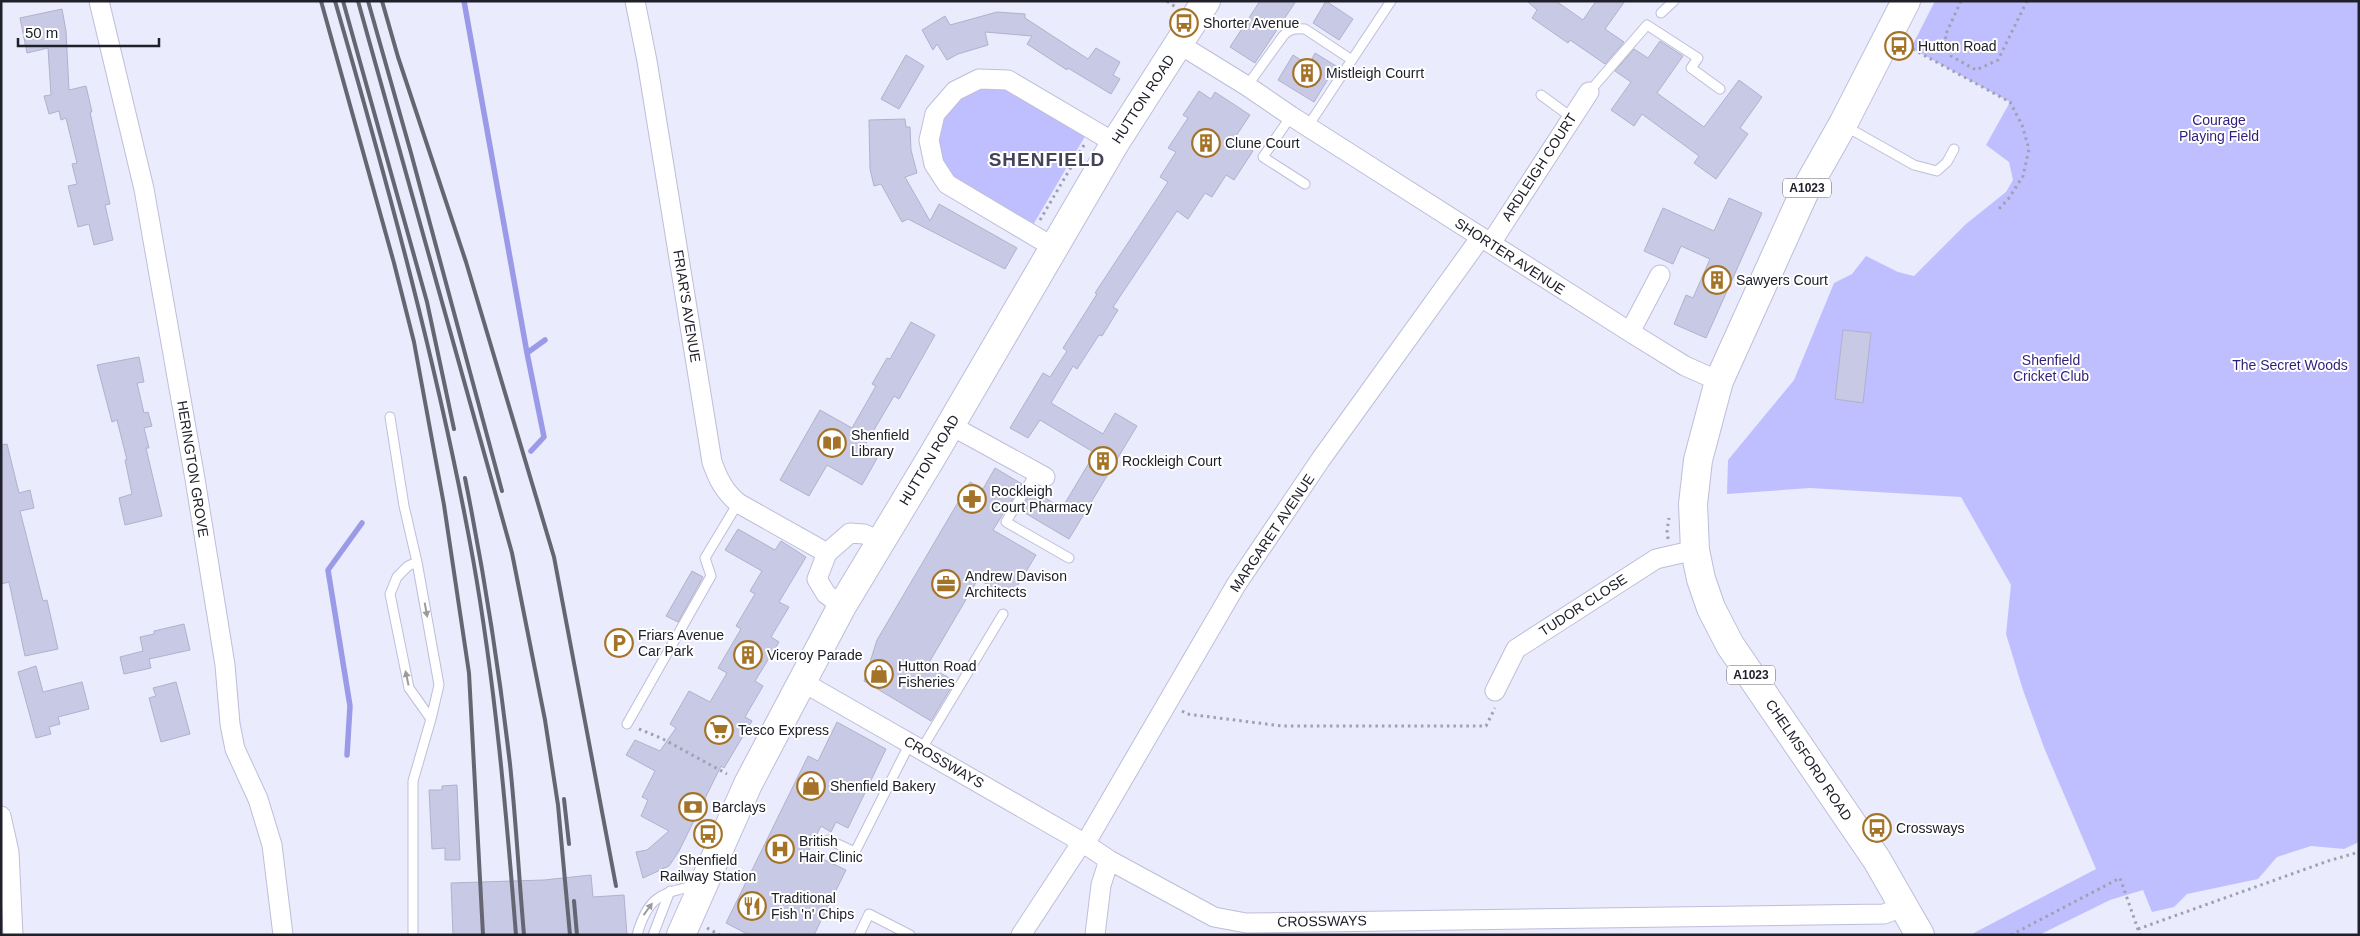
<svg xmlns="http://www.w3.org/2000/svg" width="2360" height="936" font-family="Arial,sans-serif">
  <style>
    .green { fill: #bfbfff }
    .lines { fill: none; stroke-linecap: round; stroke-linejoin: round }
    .stream { stroke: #9b9ae8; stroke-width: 5.5 }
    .building { fill: #c8c9e5; stroke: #b0b1cc }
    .service-casing { stroke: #bdbed9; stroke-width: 11 }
    .minor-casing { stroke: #bdbed9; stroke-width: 21 }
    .primary-casing { stroke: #bdbed9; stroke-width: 30 }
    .path { stroke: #a0a0af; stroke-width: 3; stroke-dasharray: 2.5 4; stroke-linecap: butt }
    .service { stroke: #fff; stroke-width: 9 }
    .minor { stroke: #fff; stroke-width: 19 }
    .primary { stroke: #fff; stroke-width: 28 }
    .rail { stroke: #666673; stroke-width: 4 }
    .oneway { fill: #9b9b9f }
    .labels { text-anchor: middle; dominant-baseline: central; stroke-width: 4; stroke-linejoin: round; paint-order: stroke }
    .shield { fill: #fff; stroke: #63636a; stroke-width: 1 }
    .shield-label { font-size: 12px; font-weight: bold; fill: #20202a }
    .poi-label { font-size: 14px; fill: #20202a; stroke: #fff; text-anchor: start }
    .street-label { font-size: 14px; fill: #20202a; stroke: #fff }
    .park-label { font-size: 14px; fill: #301f79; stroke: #fff }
    .district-label { font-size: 19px; font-weight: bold; letter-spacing: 1px; fill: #43435a; stroke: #fff }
  </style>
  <rect width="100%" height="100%" fill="#eaebfc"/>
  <path class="green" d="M1935 1H2359V842L2344 849 2311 846 2277 857 2258 879 2187 894 2174 907 2152 912 2143 890 2110 900 2039 935H1970L2096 869 2045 750 2023 690 2006 634 2011 585 1961 497 1810 488 1727 494 1728 460 1794 380 1834 283 1852 274 1866 256 1898 272 1914 276 1966 224 2006 192 2013 180 2009 162 1986 145 2010 102 1911 48Z
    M1005 84 1087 133 1033 225 952 177 941 163 936 145 940 117 971 87Z"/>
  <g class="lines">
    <path class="stream" d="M464 1 527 353
      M531 451 544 437 527 353 545 340
      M347 755 350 706 328 570 362 523"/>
  </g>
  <path class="building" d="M1260 1H1296L1255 63 1230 47Z
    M1326 1 1353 19 1339 40 1313 23Z
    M1527 1H1556L1583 20 1596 1H1625L1605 29 1624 42 1605 64 1570 40 1568 43 1532 18 1537 10Z
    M62 9 66 31 69 90 86 86 92 112H90L110 204 105 205 113 240 94 245 89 224 78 227 68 186 77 184 72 164 77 163 66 118 61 120 59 111 49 114 44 96 51 95 48 48 27 53 20 18Z
    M997 12 1025 14V18L1088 59 1096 48 1120 62 1113 75 1120 79 1111 94 1068 68 1067 70 1027 44 1032 36 985 32 988 45 958 54 947 60 937 44 933 50 922 30 945 16 950 25Z
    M1660 41 1683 56 1657 93 1704 127 1739 80 1762 97 1740 128 1748 134 1716 179 1694 163 1699 156 1642 114 1634 126 1611 110 1631 82 1615 71 1634 49 1648 58Z
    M1315 53 1336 66 1314 102 1278 80 1293 55 1309 65Z
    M906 55 924 66 899 109 881 99Z
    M1199 91 1211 99 1215 92 1250 115 1234 139 1253 151 1234 180 1226 175 1212 197 1205 193 1188 219 1177 211 1113 307 1118 310 1102 336 1099 335 1077 369 1073 366 1051 403 1103 434 1115 413 1137 426 1069 539 1020 510 1032 490 1062 508 1095 453 1040 420 1028 438 1010 428 1043 373 1050 377 1067 351 1063 348 1097 294 1095 293 1168 182 1160 177 1176 152 1168 148 1188 118 1183 115Z
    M905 119 906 127H910L911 150 917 173 905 177 930 221 939 204 1017 248 1005 269 908 219 902 222 881 184 874 186 870 169 869 120Z
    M1729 198 1762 213 1706 338 1674 324 1686 295 1693 298 1710 259 1681 246 1673 264 1644 251 1663 208 1714 231Z
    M911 322 935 335 899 399 894 396 865 445 880 453 862 485 827 465 809 496 780 480 820 410 852 428 876 386 872 384 887 358 890 359Z
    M1843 330 1871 333 1863 403 1835 399Z
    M139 357 144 382 137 383 144 413 148 412 152 426 144 428 149 448H146L162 516 125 525 119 498 132 494 125 460H127L117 420 112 422 97 365Z
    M7 444 19 493 30 490 34 508 20 511 43 601 47 600 58 649 25 656 9 582 1 584V445Z
    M995 468 1022 484 993 530 1036 555 1010 598 978 579 927 666 955 681 931 721 864 681 877 640 970 482 983 489Z
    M738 529 775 550 781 541 806 557 779 602 789 607 771 637 779 642 755 681 763 686 745 717 752 721 724 768 721 766 679 851 669 866 643 878 636 852 647 850 669 831 641 816 648 800 642 797 655 771 626 755 635 740 660 751 676 728 670 724 689 691 710 702 727 673 718 668 741 629 736 626 755 594 750 591 762 571 725 550Z
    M692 571 703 577 678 622 666 616Z
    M184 624 190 650 149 659 151 668 124 674 120 657 143 651 140 637 154 634V631Z
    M36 666 43 692 82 682 89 709 58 717 60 724 49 727 51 734 36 738 18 672Z
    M176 682 190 734 161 742 149 698 156 696 153 688Z
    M837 722 886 749 848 828 836 822 831 832 821 826 808 852 846 870 814 935H749L726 923 808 756 818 761Z
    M457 785 460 860H445V848L432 849 429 790H442V786Z
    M591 875 593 897 624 895 627 935H453L451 883 544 880Z"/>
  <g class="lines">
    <defs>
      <path id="service" d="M1661 13 1674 1
        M1247 86 1283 36C1289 29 1295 28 1305 29L1352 60
        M1589 92 1647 25 1698 58 1691 68 1720 89
        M1541 95 1571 117
        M1291 116 1263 157 1305 184
        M1308 126 1391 1
        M1845 126 1914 165 1937 171 1947 162 1954 149
        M390 417 404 506 417 562 439 685 431 719 413 781V935
        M1036 472 1006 522 1069 558
        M417 562 408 566 397 577 390 594 409 688 431 719
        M627 724 711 576 705 558 738 503
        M921 750 1003 614
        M829 840 855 852 910 743
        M637 935C648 896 660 894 697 885
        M653 935 670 891
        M859 935 869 914 910 935"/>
      <path id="minor" d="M99 1 144 189 195 479 225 665 230 724 235 749 258 799 272 845 283 935
        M635 1 647 61 712 462C718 479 724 491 738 503L827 553
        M1179 44 1247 86 1291 116 1630 332 1685 366 1719 381
        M1491 243 1589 92
        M1053 247 947 184 934 164 929 140 935 114 955 91 979 79 1008 80 1115 143
        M1630 332 1660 275
        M950 425 1045 477
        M842 606 826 594 817 579 827 553 850 533 864 534 880 541
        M801 681 1082 842 1109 860 1214 917 1246 923 1884 914 1905 906
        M1495 691 1516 649 1656 559 1695 550
        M1 816 9 852 13 935
        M1085 844 1236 585 1321 459 1481 237
        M1021 935 1082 842
        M1095 935 1101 885 1109 860"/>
      <path id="primary" d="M1906 1 1843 124 1804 193 1719 381 1698 460 1693 504 1695 550 1701 579 1711 608 1730 645 1877 860 1920 935
        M681 935 748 784 842 606 933 455 1115 143 1206 1"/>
    </defs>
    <use href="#service" class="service-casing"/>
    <use href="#minor" class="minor-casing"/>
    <use href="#primary" class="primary-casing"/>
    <path class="path" d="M1167 1 1177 8
      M1961 1 1945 36 1951 56 1976 70 1998 60 2027 1
      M1907 46 2010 102 2022 125 2029 149 2023 176 2009 198 1999 209
      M1040 220 1084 145
      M1668 539 1667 530 1669 518
      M1182 711 1187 714 1282 726H1486L1495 708
      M639 729 663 739 727 774
      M707 928 720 935
      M2138 929 2328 861 2359 852
      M2011 935 2120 878 2140 935"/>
    <use href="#service" class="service"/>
    <use href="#minor" class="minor"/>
    <use href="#primary" class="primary"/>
    <path class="rail" d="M321 1 394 263 414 342 444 505 469 673 483 935
      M335 1C388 185 439 371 473 559 495 683 506 809 516 935
      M343 1 427 302 454 429
      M358 1 512 553 545 720 558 805 570 935
      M368 1 411 153 502 491
      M382 1 398 57 466 262 554 557 616 886
      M465 478C484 573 499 668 510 764 516 821 519 878 524 935
      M564 799 569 844
      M574 901 577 935"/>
  </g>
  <defs><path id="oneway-solid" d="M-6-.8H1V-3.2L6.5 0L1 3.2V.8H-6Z" transform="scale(1.25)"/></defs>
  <g class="oneway">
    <use href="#oneway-solid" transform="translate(426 610) rotate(80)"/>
    <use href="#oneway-solid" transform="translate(407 678) rotate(-102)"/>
    <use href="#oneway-solid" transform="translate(648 909) rotate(-54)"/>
  </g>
  <defs>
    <symbol id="bus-ring" viewBox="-11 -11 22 22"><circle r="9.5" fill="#fff" stroke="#a47328" stroke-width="1.5"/><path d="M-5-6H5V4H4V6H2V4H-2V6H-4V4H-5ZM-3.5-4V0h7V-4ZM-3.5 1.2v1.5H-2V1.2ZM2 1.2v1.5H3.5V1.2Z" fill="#a47328"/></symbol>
    <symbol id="building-ring" viewBox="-11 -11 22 22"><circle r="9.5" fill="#fff" stroke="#a47328" stroke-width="1.5"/><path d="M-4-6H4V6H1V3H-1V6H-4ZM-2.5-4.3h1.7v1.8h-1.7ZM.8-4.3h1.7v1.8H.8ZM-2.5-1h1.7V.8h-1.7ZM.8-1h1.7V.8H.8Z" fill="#a47328"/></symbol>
    <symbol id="library-ring" viewBox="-11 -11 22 22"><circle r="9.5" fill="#fff" stroke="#a47328" stroke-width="1.5"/><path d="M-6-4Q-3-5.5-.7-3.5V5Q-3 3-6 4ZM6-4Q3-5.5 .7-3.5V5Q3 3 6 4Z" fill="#a47328"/></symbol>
    <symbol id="pharmacy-ring" viewBox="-11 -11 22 22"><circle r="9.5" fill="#fff" stroke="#a47328" stroke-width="1.5"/><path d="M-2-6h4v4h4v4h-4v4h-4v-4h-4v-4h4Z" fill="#a47328"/></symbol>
    <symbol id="office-ring" viewBox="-11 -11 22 22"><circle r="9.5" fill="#fff" stroke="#a47328" stroke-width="1.5"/><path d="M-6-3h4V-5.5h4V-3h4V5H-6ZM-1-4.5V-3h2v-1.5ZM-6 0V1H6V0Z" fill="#a47328"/></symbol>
    <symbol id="parking-ring" viewBox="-11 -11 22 22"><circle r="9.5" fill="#fff" stroke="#a47328" stroke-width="1.5"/><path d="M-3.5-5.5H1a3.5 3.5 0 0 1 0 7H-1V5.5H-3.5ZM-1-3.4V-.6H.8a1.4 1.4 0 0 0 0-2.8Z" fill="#a47328"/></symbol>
    <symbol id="shop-ring" viewBox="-11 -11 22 22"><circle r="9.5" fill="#fff" stroke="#a47328" stroke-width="1.5"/><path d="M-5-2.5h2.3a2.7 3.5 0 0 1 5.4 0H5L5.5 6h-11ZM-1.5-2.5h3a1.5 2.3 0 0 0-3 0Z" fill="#a47328"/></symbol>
    <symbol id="supermarket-ring" viewBox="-11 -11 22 22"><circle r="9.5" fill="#fff" stroke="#a47328" stroke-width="1.5"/><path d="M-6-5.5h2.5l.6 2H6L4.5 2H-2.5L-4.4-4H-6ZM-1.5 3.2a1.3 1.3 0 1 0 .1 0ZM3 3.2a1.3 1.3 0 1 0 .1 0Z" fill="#a47328"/></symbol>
    <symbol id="bank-ring" viewBox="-11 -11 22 22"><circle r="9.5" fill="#fff" stroke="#a47328" stroke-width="1.5"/><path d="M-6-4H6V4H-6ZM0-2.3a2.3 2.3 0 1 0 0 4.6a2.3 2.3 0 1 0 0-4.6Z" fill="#a47328"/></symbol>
    <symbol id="hospital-ring" viewBox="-11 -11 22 22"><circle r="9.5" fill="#fff" stroke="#a47328" stroke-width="1.5"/><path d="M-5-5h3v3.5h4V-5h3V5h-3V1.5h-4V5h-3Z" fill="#a47328"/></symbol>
    <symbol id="restaurant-ring" viewBox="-11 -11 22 22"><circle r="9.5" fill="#fff" stroke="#a47328" stroke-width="1.5"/><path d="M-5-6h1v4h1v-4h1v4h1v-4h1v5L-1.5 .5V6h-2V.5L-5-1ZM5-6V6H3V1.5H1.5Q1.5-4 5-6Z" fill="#a47328"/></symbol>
  </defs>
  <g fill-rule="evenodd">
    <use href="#bus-ring" x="1168" y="7" width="32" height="32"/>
    <use href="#bus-ring" x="1883" y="30" width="32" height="32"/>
    <use href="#building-ring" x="1291" y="57" width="32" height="32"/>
    <use href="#building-ring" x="1190" y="127" width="32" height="32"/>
    <use href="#building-ring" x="1701" y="264" width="32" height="32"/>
    <use href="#library-ring" x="816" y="427" width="32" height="32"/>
    <use href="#building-ring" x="1087" y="445" width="32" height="32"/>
    <use href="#pharmacy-ring" x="956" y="483" width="32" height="32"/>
    <use href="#office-ring" x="930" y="568" width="32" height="32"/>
    <use href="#parking-ring" x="603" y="627" width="32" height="32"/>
    <use href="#building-ring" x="732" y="639" width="32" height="32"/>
    <use href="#shop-ring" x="863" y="658" width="32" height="32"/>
    <use href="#supermarket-ring" x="703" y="714" width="32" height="32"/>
    <use href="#shop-ring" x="795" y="770" width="32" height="32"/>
    <use href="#bank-ring" x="677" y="791" width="32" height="32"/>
    <use href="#bus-ring" x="1861" y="812" width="32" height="32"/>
    <use href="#bus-ring" x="692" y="818" width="32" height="32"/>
    <use href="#hospital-ring" x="764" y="833" width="32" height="32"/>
    <use href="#restaurant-ring" x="736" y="890" width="32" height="32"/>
  </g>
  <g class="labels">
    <g class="shield">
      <rect x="1783" y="178.5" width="48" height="19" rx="4"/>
      <rect x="1727" y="665.5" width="48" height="19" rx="4"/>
    </g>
    <g class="shield-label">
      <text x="1807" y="188">A1023</text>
      <text x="1751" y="675">A1023</text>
    </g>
    <g class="poi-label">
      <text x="1203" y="23">Shorter Avenue</text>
      <text x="1918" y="46">Hutton Road</text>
      <text x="1326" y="73">Mistleigh Courrt</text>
      <text x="1225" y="143">Clune Court</text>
      <text x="1736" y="280">Sawyers Court</text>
      <text x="851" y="435">Shenfield<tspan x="851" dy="16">Library</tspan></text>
      <text x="1122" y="461">Rockleigh Court</text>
      <text x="991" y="491">Rockleigh<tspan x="991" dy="16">Court Pharmacy</tspan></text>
      <text x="965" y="576">Andrew Davison<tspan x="965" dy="16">Architects</tspan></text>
      <text x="638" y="635">Friars Avenue<tspan x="638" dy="16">Car Park</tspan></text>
      <text x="767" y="655">Viceroy Parade</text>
      <text x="898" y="666">Hutton Road<tspan x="898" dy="16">Fisheries</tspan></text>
      <text x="738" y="730">Tesco Express</text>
      <text x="830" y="786">Shenfield Bakery</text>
      <text x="712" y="807">Barclays</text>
      <text x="1896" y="828">Crossways</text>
      <text x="799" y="841">British<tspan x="799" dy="16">Hair Clinic</tspan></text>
      <text x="708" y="860" text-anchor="middle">Shenfield<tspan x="708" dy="16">Railway Station</tspan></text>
      <text x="771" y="898">Traditional<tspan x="771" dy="16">Fish 'n' Chips</tspan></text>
    </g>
    <g class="street-label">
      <text transform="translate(1143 99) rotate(-57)">HUTTON ROAD</text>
      <text transform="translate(1539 167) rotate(-57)">ARDLEIGH COURT</text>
      <text transform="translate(1510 256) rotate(33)">SHORTER AVENUE</text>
      <text transform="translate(687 306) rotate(81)">FRIAR'S AVENUE</text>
      <text transform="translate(929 460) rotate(-59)">HUTTON ROAD</text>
      <text transform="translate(193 469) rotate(81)">HERINGTON GROVE</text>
      <text transform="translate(1272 533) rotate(-56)">MARGARET AVENUE</text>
      <text transform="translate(1583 605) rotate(-33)">TUDOR CLOSE</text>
      <text transform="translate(1809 760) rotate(56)">CHELMSFORD ROAD</text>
      <text transform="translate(944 762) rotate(30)">CROSSWAYS</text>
      <text transform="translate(1322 921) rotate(-1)">CROSSWAYS</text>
    </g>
    <g class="park-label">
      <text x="2219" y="120">Courage<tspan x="2219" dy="16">Playing Field</tspan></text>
      <text x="2051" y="360">Shenfield<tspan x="2051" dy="16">Cricket Club</tspan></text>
      <text x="2290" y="365">The Secret Woods</text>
    </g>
    <g class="district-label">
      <text x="1047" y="159">SHENFIELD</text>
    </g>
  </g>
  <rect width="2360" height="936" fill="none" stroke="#20202a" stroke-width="5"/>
  <path d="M18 38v8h141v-8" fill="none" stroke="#20202a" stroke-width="2.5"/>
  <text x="25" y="38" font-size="15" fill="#20202a" stroke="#ffffff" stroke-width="4" paint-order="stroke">50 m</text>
</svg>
